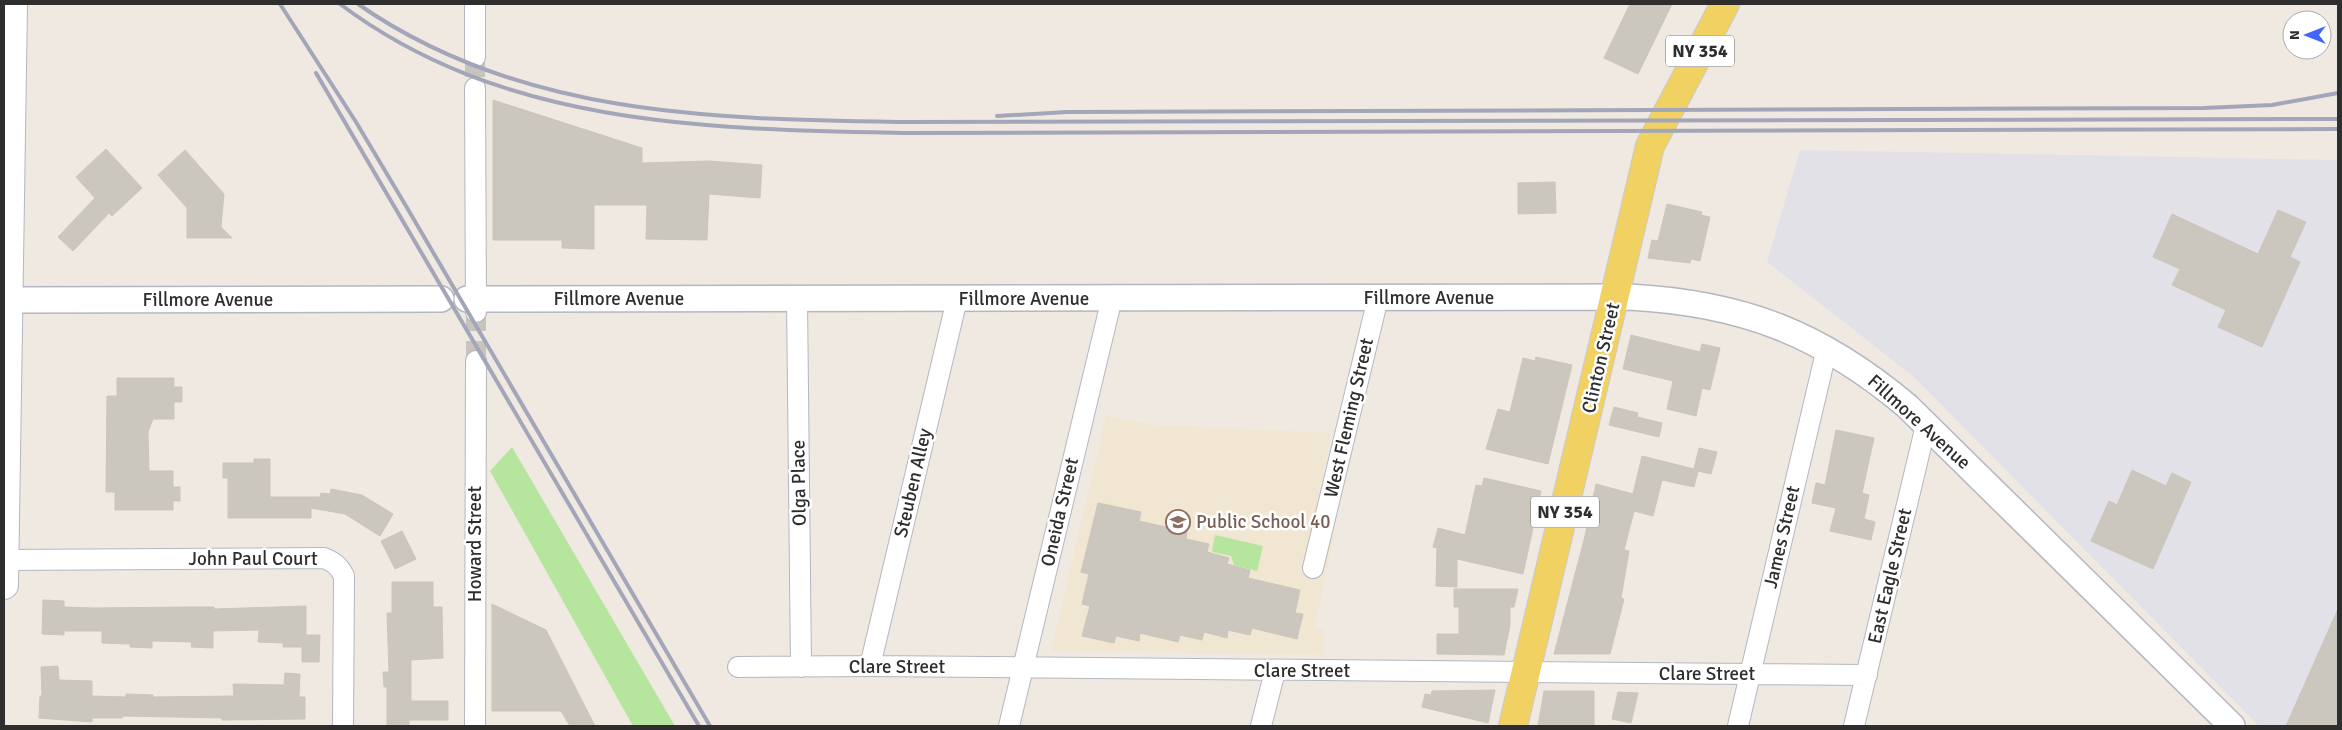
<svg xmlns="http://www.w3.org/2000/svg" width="2342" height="730" font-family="Signika,sans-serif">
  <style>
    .industrial { fill: #e3e1e8 }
    .education { fill: #f0e6d1 }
    .green { fill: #b6e59e }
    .building { fill: #cbc7bf; stroke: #cbc5ba }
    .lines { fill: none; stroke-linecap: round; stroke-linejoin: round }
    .minor-tunnel { stroke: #c8c4bd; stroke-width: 20; stroke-dasharray: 20 10; stroke-linecap: butt }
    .minor-casing { stroke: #b4b7c1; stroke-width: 22 }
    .tertiary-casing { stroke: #b4b7c1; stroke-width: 28 }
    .secondary-casing { stroke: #b4b7c1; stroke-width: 30 }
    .primary-casing { stroke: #c9c9c9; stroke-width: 30 }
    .minor { stroke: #fff; stroke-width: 20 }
    .tertiary { stroke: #fff; stroke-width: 25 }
    .secondary { stroke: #fff; stroke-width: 28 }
    .primary { stroke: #f2d163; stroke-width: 28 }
    .rail { stroke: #a3a6b8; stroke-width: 4 }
    .labels { text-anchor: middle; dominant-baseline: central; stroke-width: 5; stroke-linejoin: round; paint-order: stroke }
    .shield { fill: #fff; stroke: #6d6d6d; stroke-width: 1 }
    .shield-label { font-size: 18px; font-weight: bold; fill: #2e2e2e }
    .street-label { font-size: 19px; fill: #2e2e2e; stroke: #fff }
    .education-label { font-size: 19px; fill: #785e54; stroke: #fff; text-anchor: start }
  </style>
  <rect width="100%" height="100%" fill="#efe9e1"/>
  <path class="industrial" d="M1800 150 2338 160V726H2259L1914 377 1767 262Z"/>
  <path class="education" d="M1106 416 1155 425 1331 433 1313 523 1336 528 1314 628 1323 629 1324 655 1051 651Z"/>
  <path class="green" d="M512 447 675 726H633L490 471Z
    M1215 535 1263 546 1257 571 1234 565 1231 556 1213 552 1212 550Z"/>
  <path class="building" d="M1630 4H1672L1638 74 1604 58Z
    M493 100 642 148V163L709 161 762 165 760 198 709 194 707 240 646 239 647 205H594V249L562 248V240H493Z
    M106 149 142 188 112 216 109 213 73 251 58 237 95 198 76 177Z
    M185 150 224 194 221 227 232 238H187V208L158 175Z
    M1555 182 1556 213 1518 214V183Z
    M1667 204 1702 212 1701 215 1710 217 1700 261 1691 259 1690 263 1648 258 1652 240 1658 241Z
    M2278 210 2306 222 2290 257 2300 262 2262 347 2218 327 2226 310 2172 285 2180 269 2153 257 2172 214 2258 254Z
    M1631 335 1700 352 1702 344 1720 348 1710 390 1702 388 1696 416 1667 409 1673 381 1623 369Z
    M1536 357 1572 365 1548 464 1486 449 1498 409 1510 412 1523 358 1535 361Z
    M117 378H174V387H182V402H174V419H153L148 432 149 471H173V487H180V501H173V510H115V492H106L107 396H117Z
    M1614 407 1638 413 1637 417 1662 423 1659 437 1609 425Z
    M1836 430 1874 438 1862 493 1869 495 1864 519 1875 522 1871 540 1830 531 1836 508 1812 503 1816 483 1825 485Z
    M1699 448 1717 452 1711 474 1698 471 1694 487 1662 480 1653 516 1634 511 1624 550 1629 551 1621 598 1624 599 1610 654H1554L1584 540 1596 484 1633 494 1642 456 1694 469Z
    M254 459H270V497H320L321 493 330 494 331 489 362 495 393 514 380 536 345 514 311 508V518H228V478H223V463H254Z
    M2132 470 2166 486 2172 473 2191 482 2153 569 2091 541 2109 501 2117 505Z
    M1484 478 1541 491 1523 574 1457 559V587L1436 586 1437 548 1433 547 1438 528 1465 535 1476 485 1482 486Z
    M1098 503 1141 512 1139 521 1187 532 1186 539 1209 544 1207 552 1229 558 1227 564 1250 570 1248 578 1300 590 1295 613 1303 614 1297 639 1252 628 1250 635 1228 630 1227 638 1204 632 1202 640 1180 635 1178 642 1140 633 1139 641 1116 636 1114 643 1082 636 1090 606 1082 604 1089 574 1081 572Z
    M402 531 416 559 395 569 381 541Z
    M392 582H433V607H442L443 658 411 660V701H448V720H409V726H387V687H384L383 672H389L387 613H392Z
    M1454 589H1518L1514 607H1510V625L1504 655 1437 654V634H1459V607H1454Z
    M43 600 64 601V607L93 608 192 607H214V609L306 606V635H320L319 662H302V647H283V643L258 642 259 630 213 631V648L191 647 192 642 152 641V648L130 647V644L102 643V631H64V635L42 634Z
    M492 604 546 630 595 726H570L561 711H492Z
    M2338 609V726H2286Z
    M58 666 59 680 92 681V696L126 697V694L153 695V697L234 696 233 684 284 685 285 673 300 674 299 697H305V719L222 720V718L123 716 122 718H92V722L39 718 40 696H42L41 667Z
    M1495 690 1488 723 1422 707 1425 694 1431 695 1432 691Z
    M1544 691H1594V726H1538Z
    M1618 692 1638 693 1631 723 1612 719Z"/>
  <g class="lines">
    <path class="minor-tunnel" d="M475 57V88
      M476 361V312"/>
    <defs>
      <path id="minor" d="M475 4V57
        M475 88 476 312
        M797 299 801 667
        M4 560 324 558C334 562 339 566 344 576L343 726
        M1313 568 1378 298
        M870 666 957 299
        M738 667 870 666 1867 675
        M475 726 476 361
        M1009 726 1112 298
        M1261 726 1275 671
        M1738 726 1827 348
        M1854 726 1926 425"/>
      <path id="tertiary" d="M467 299 1629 297C1742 303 1820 333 1907 406L2232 726
        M4 300 441 299"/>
      <path id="secondary" d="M4 585 13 4"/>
      <path id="primary" d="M1513 726 1650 146 1725 4"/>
    </defs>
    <use href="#minor" class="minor-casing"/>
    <use href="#tertiary" class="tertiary-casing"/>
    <use href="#secondary" class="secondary-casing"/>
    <use href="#primary" class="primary-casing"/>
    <use href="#minor" class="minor"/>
    <use href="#tertiary" class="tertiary"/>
    <use href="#secondary" class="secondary"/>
    <use href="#primary" class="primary"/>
    <path class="rail" d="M280 4 356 122 406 206 710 726
      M340 4C504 127 708 129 904 133L2338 129
      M358 4C520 117 714 119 904 122L2338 119
      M316 73 699 726
      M997 116 1067 112 2204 108 2272 105 2338 93"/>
  </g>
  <defs>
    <symbol id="school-ring" viewBox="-11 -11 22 22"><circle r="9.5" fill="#fff" stroke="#8d6e63" stroke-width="1.5"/><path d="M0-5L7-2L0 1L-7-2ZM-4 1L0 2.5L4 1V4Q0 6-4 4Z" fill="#8d6e63"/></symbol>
  </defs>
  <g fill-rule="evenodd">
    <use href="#school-ring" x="1164" y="508" width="28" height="28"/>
  </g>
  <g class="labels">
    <g class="shield">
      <rect x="1666" y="35.5" width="68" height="31" rx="4"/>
      <rect x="1531" y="496.5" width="68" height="31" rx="4"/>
    </g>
    <g class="shield-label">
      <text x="1700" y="51">NY 354</text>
      <text x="1565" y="512">NY 354</text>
    </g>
    <g class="street-label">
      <text x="1429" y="298">Fillmore Avenue</text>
      <text x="619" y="299">Fillmore Avenue</text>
      <text x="1024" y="299">Fillmore Avenue</text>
      <text x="208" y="300">Fillmore Avenue</text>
      <text transform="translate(1601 358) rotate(-77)">Clinton Street</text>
      <text transform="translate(1349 418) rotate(-77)">West Fleming Street</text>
      <text transform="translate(1919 422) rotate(42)">Fillmore Avenue</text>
      <text transform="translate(799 483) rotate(-91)">Olga Place</text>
      <text transform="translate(913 483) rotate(-77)">Steuben Alley</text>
      <text transform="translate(1060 512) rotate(-77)">Oneida Street</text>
      <text transform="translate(1782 537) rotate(-77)">James Street</text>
      <text transform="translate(475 544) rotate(-90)">Howard Street</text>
      <text x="253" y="559">John Paul Court</text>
      <text transform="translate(1890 576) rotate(-77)">East Eagle Street</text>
      <text x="897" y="667">Clare Street</text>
      <text x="1302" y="671">Clare Street</text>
      <text x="1707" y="674">Clare Street</text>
    </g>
    <g class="education-label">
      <text x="1196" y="522">Public School 40</text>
    </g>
  </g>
  <rect width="2342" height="730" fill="none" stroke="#2e2e2e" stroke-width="10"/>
  <g transform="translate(2307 35) rotate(270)"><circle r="24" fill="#ffffff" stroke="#ababab"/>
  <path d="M0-4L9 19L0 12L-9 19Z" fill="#4264fb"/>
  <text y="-8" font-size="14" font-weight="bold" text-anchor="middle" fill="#2e2e2e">N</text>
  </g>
</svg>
